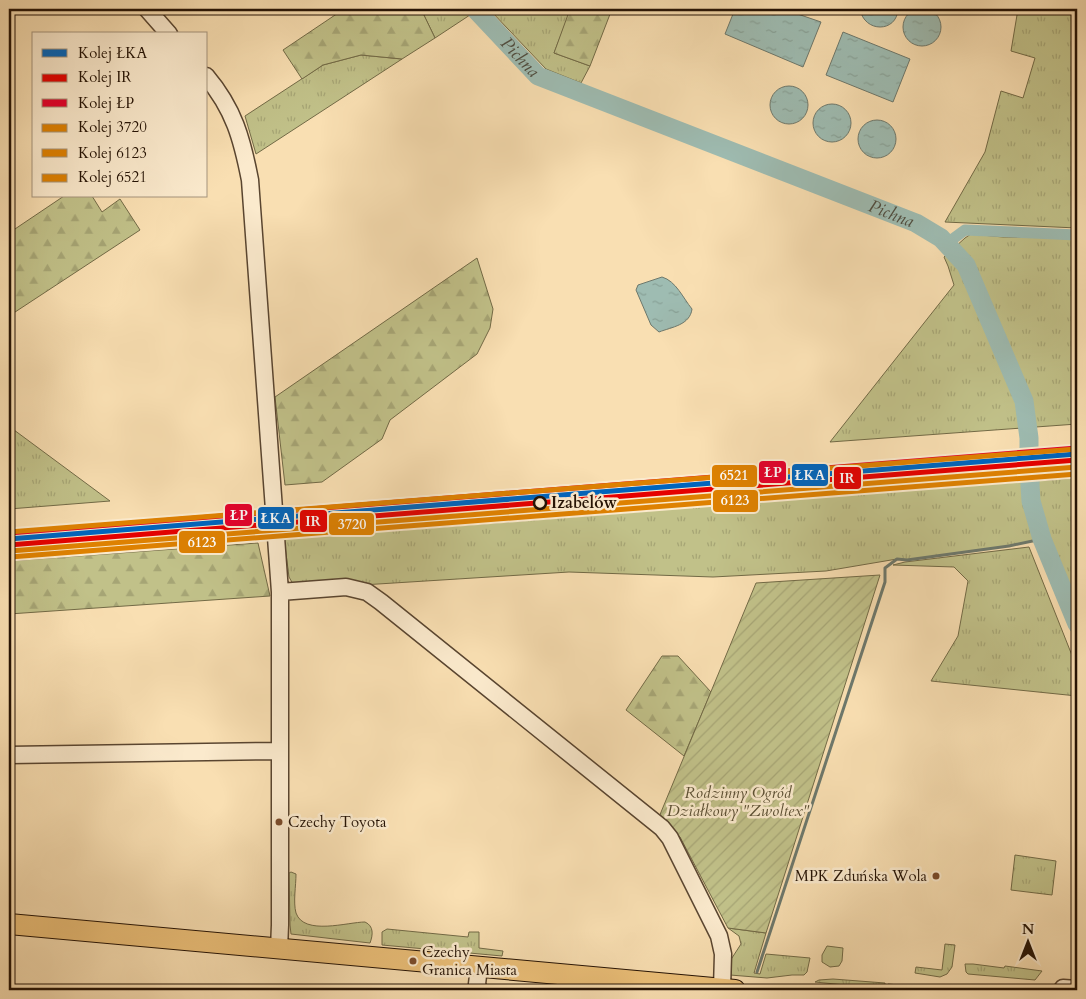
<svg xmlns="http://www.w3.org/2000/svg" width="1086" height="999" font-family="Cardo,serif">
  <style>
    .grass { fill: url(#grass-tufts); stroke: #726a46 }
    .forest { fill: url(#forest-firs); stroke: #726a46 }
    .garden { fill: url(#garden-furrows); stroke: #726a46 }
    .water { fill: url(#water-ripples); stroke: #6d786c }
    .lines { fill: none; stroke-linecap: round; stroke-linejoin: round }
    .stream { stroke: #6d786c; stroke-width: 3 }
    .canal { stroke: #9ebcb2; stroke-width: 11 }
    .river { stroke: #9ebcb2; stroke-width: 19 }
    .minor-casing { stroke: #594530; stroke-width: 19 }
    .major-casing { stroke: #241204; stroke-width: 22 }
    .minor { stroke: #fbeacd; stroke-width: 16 }
    .major { stroke: #ecc079; stroke-width: 20 }
    .rail-1-casing { stroke: #fbeacd; stroke-width: 9 }
    .rail-2-casing { stroke: #fbeacd; stroke-width: 9 }
    .rail-3-casing { stroke: #fbeacd; stroke-width: 9 }
    .rail-4-casing { stroke: #fbeacd; stroke-width: 9 }
    .rail-5-casing { stroke: #fbeacd; stroke-width: 9 }
    .rail-6-casing { stroke: #fbeacd; stroke-width: 9 }
    .rail-1 { stroke: #0065bd; stroke-width: 5 }
    .rail-2 { stroke: #e50000; stroke-width: 5 }
    .rail-3 { stroke: #e4002b; stroke-width: 5 }
    .rail-4 { stroke: #de8101; stroke-width: 5 }
    .rail-5 { stroke: #de8101; stroke-width: 5 }
    .rail-6 { stroke: #de8101; stroke-width: 5 }
    .stop-dot { fill: #fbeacd; stroke: #241204; stroke-width: 2.5 }
    .bus-dot { fill: #7a4b2a; stroke: #fbeacd; stroke-width: 2 }
    .labels { text-anchor: middle; dominant-baseline: central; stroke-width: 5; stroke-linejoin: round; paint-order: stroke }
    .bus-label { font-size: 15px; fill: #241204; stroke: #fbeacd; text-anchor: start }
    .stop-label { font-size: 16px; font-weight: bold; fill: #241204; stroke: #fbeacd; text-anchor: start }
    .park-label { font-size: 16px; font-style: italic; fill: #5b4f33; stroke: #fbeacd }
    .water-label { font-size: 18px; font-style: italic; fill: #4f4e41; stroke: #fbeacd }
    .line-badge { stroke: #fbeacd; stroke-width: 2 }
    .badge-label { font-size: 14px; text-anchor: middle; font-weight: bold; fill: #fff }
  </style>
  <defs>
    <pattern id="grass-tufts" width="24" height="20" patternUnits="userSpaceOnUse" patternTransform="scale(1.25)"><rect width="24" height="20" fill="#c1c189"/><path d="M3 7l-1-3M5 7V3M7 7l1-3M15 17l-1-3M17 17v-4M19 17l1-3" fill="none" stroke="#a6a575"/></pattern>
    <pattern id="forest-firs" width="22" height="20" patternUnits="userSpaceOnUse" patternTransform="scale(1.25)"><rect width="22" height="20" fill="#c1c189"/><path d="M5 1l3.5 6h-7zM16 11l3.5 6h-7z" fill="#a6a575"/></pattern>
    <pattern id="garden-furrows" width="10" height="10" patternUnits="userSpaceOnUse" patternTransform="scale(1.25)"><rect width="10" height="10" fill="#c1c189"/><path d="M-1 1l2-2M0 10L10 0M9 11l2-2" fill="none" stroke="#a6a575"/></pattern>
    <pattern id="water-ripples" width="26" height="14" patternUnits="userSpaceOnUse" patternTransform="scale(1.25)"><rect width="26" height="14" fill="#9ebcb2"/><path d="M2 4q2-2 4 0t4 0M15 11q2-2 4 0t4 0" fill="none" stroke="#88a197"/></pattern>
  </defs>
  <rect width="100%" height="100%" fill="#f9dfb2"/>
  <filter id="stains"><feTurbulence type="fractalNoise" baseFrequency=".004" numOctaves="4"/><feColorMatrix values="0 0 0 0 .2 0 0 0 0 .09 0 0 0 0 .02 0 0 0 .5 -.17"/></filter>
  <radialGradient id="worn" r=".72"><stop offset=".6" stop-color="#630" stop-opacity="0"/><stop offset="1" stop-color="#630" stop-opacity=".3"/></radialGradient>
  <path class="grass" d="M421 9H469L473 13 435 38Z
    M489 9H571L554 53 590 66 581 83 546 69Z
    M1018 9H1077V228L945 222 985 152 1001 91 1023 98 1035 58 1011 51Z
    M361 55 402 59 256 154 245 116 323 65Z
    M971 234 1003 237 1077 238V424L830 442 954 285 948 266 944 257 965 238Z
    M10 427 110 501 9 509Z
    M1077 478V624L1042 539 1009 546 907 560 897 559 826 571 713 577 569 572 362 585 293 584 289 577 284 538C549 521 813 495 1077 478Z
    M1029 547 1077 668V696L931 681 958 636 968 581 954 567 893 565 905 562Z
    M1015 855 1056 861 1052 895 1011 890Z
    M291 872 296 874C296 886 293 902 296 913 304 936 348 922 365 922 374 926 373 935 370 943L291 934 290 925 289 873Z
    M728 928 766 933 754 973 760 974 766 954 810 958 807 972 804 975H792L767 978 730 975V961L741 944 739 936Z
    M387 929 468 937 469 932H479V948L503 951 502 956 382 945V932Z
    M945 944 955 945 952 967 947 974 940 977 915 973 916 967 942 970Z
    M827 946 843 948 842 961 839 966 830 967 822 962V955Z
    M965 964H973L1004 968 1005 966 1042 971 1035 980 968 974 966 972Z
    M833 979 885 983V989L815 982 819 980Z
    M888 984 932 988H994L1019 990H903L888 989Z"/>
  <path class="forest" d="M344 9H421L435 38 402 59 361 55 323 65 302 79 283 50Z
    M570 9H612L590 66 554 53Z
    M64 196H92L102 212 120 199 140 230 9 316V233Z
    M477 258 493 309 490 328 477 354 390 420 382 439 322 482 285 485 275 397Z
    M258 543 270 596 9 614V561Z
    M662 656H678L711 692 684 756 626 710Z"/>
  <path class="garden" d="M880 575 766 933 728 928 680 837 659 817 756 583Z"/>
  <path class="water" d="M903 27a19 19 0 1 1 38 0a19 19 0 1 1-38 0Z
    M735 9H783L821 22 803 67 725 34Z
    M860 9H898C897 33 864 33 860 9Z
    M843 32 910 59 893 102 826 75Z
    M770 105a19 19 0 1 1 38 0a19 19 0 1 1-38 0Z
    M813 123a19 19 0 1 1 38 0a19 19 0 1 1-38 0Z
    M858 139a19 19 0 1 1 38 0a19 19 0 1 1-38 0Z
    M662 277C676 281 683 298 692 309 690 325 672 327 659 332L651 325 636 290 638 285Z"/>
  <g class="lines">
    <path class="stream" d="M757 972 885 582V568L897 559 907 560 1009 546 1042 539"/>
    <path class="canal" d="M946 244 965 230 1077 235"/>
    <path class="river" id="s1" d="M475 9 538 76 916 223 941 238 966 265 1024 401 1029 438V456L1031 465 1030 485 1031 501 1042 539 1077 624"/>
    <defs>
      <path id="minor" d="M147 9 169 34
        M206 76C234 109 242 139 250 180L280 592V925L279 949
        M280 592 346 587 367 592 381 602 662 828 670 838 719 936 723 954 722 989
        M9 755 279 751
        M479 967 477 984 479 990
        M1063 988 1077 989"/>
      <path id="major" d="M9 924 735 990"/>
    </defs>
    <use href="#minor" class="minor-casing"/>
    <use href="#major" class="major-casing"/>
    <use href="#minor" class="minor"/>
    <use href="#major" class="major"/>
    <defs>
      <path id="rail-1" d="M9 539 1077 454"/>
      <path id="rail-2" d="M9 545 1077 460"/>
      <path id="rail-3" d="M9 533 1077 448"/>
      <path id="rail-4" d="M10 551 1077 467"/>
      <path id="rail-5" d="M10 557 1077 474"/>
      <path id="rail-6" d="M9 532 1076 449"/>
    </defs>
    <use href="#rail-1" class="rail-1-casing"/>
    <use href="#rail-2" class="rail-2-casing"/>
    <use href="#rail-3" class="rail-3-casing"/>
    <use href="#rail-4" class="rail-4-casing"/>
    <use href="#rail-5" class="rail-5-casing"/>
    <use href="#rail-6" class="rail-6-casing"/>
    <use href="#rail-1" class="rail-1"/>
    <use href="#rail-2" class="rail-2"/>
    <use href="#rail-3" class="rail-3"/>
    <use href="#rail-4" class="rail-4"/>
    <use href="#rail-5" class="rail-5"/>
    <use href="#rail-6" class="rail-6"/>
  </g>
  <circle class="stop-dot" cx="540" cy="503" r="6"/>
  <g class="bus-dot">
    <circle cx="279" cy="822" r="4.5"/>
    <circle cx="936" cy="876" r="4.5"/>
    <circle cx="413" cy="961" r="4.5"/>
  </g>
  <g class="labels">
    <g class="bus-label">
      <text x="288" y="822">Czechy Toyota</text>
      <text x="927" y="876" text-anchor="end">MPK Zduńska Wola</text>
      <text x="422" y="952">Czechy<tspan x="422" dy="18">Granica Miasta</tspan></text>
    </g>
    <g class="stop-label">
      <text x="551" y="503">Izabelów</text>
    </g>
    <g class="park-label">
      <text x="738" y="793">Rodzinny Ogród<tspan x="738" dy="18">Działkowy "Zwoltex"</tspan></text>
    </g>
    <g class="water-label">
      <text stroke="none"><textPath href="#s1" startOffset="66">Pichna</textPath></text>
      <text stroke="none"><textPath href="#s1" startOffset="471">Pichna</textPath></text>
    </g>
  </g>
  <g class="line-badge">
    <rect x="758" y="460" width="29" height="24" rx="5" fill="#e4002b"/>
    <rect x="791" y="463" width="38" height="24" rx="5" fill="#0065bd"/>
    <rect x="711" y="464" width="47" height="24" rx="5" fill="#de8101"/>
    <rect x="833" y="466" width="29" height="24" rx="5" fill="#e50000"/>
    <rect x="712" y="489" width="47" height="24" rx="5" fill="#de8101"/>
    <rect x="224" y="503" width="29" height="24" rx="5" fill="#e4002b"/>
    <rect x="257" y="506" width="38" height="24" rx="5" fill="#0065bd"/>
    <rect x="299" y="509" width="29" height="24" rx="5" fill="#e50000"/>
    <rect x="328" y="512" width="47" height="24" rx="5" fill="#de8101"/>
    <rect x="178" y="530" width="48" height="24" rx="5" fill="#de8101"/>
  </g>
  <g class="badge-label">
    <text x="773" y="477">ŁP</text>
    <text x="810" y="480">ŁKA</text>
    <text x="734" y="480">6521</text>
    <text x="847" y="483">IR</text>
    <text x="735" y="505">6123</text>
    <text x="239" y="520">ŁP</text>
    <text x="276" y="523">ŁKA</text>
    <text x="313" y="526">IR</text>
    <text x="352" y="529">3720</text>
    <text x="202" y="547">6123</text>
  </g>
  <rect width="1086" height="999" fill="none" stroke="#f9dfb2" stroke-width="30"/>
  <rect x="10" y="10" width="1066" height="979" fill="none" stroke="#241204" stroke-width="2.5"/>
  <rect x="15" y="15" width="1056" height="969" fill="none" stroke="#241204"/>
  <rect x="32" y="32" width="175" height="165" fill="#fbeacd" stroke="#a5947d"/>
  <rect x="42" y="49" width="25" height="8" fill="#0065bd" stroke="#a5947d"/>
  <text x="78" y="58" font-size="15" fill="#241204">Kolej ŁKA</text>
  <rect x="42" y="74" width="25" height="8" fill="#e50000" stroke="#a5947d"/>
  <text x="78" y="82" font-size="15" fill="#241204">Kolej IR</text>
  <rect x="42" y="99" width="25" height="8" fill="#e4002b" stroke="#a5947d"/>
  <text x="78" y="108" font-size="15" fill="#241204">Kolej ŁP</text>
  <rect x="42" y="124" width="25" height="8" fill="#de8101" stroke="#a5947d"/>
  <text x="78" y="132" font-size="15" fill="#241204">Kolej 3720</text>
  <rect x="42" y="149" width="25" height="8" fill="#de8101" stroke="#a5947d"/>
  <text x="78" y="158" font-size="15" fill="#241204">Kolej 6123</text>
  <rect x="42" y="174" width="25" height="8" fill="#de8101" stroke="#a5947d"/>
  <text x="78" y="182" font-size="15" fill="#241204">Kolej 6521</text>
  <g transform="translate(1028 942)" stroke="#fbeacd" stroke-width="4" paint-order="stroke">
  <path d="M0-4L9 19L0 12L-9 19Z" fill="#241204"/>
  <text y="-8" font-size="14" font-weight="bold" text-anchor="middle" fill="#241204">N</text>
  </g>
  <rect width="100%" height="100%" filter="url(#stains)"/>
  <rect width="100%" height="100%" fill="url(#worn)"/>
</svg>
